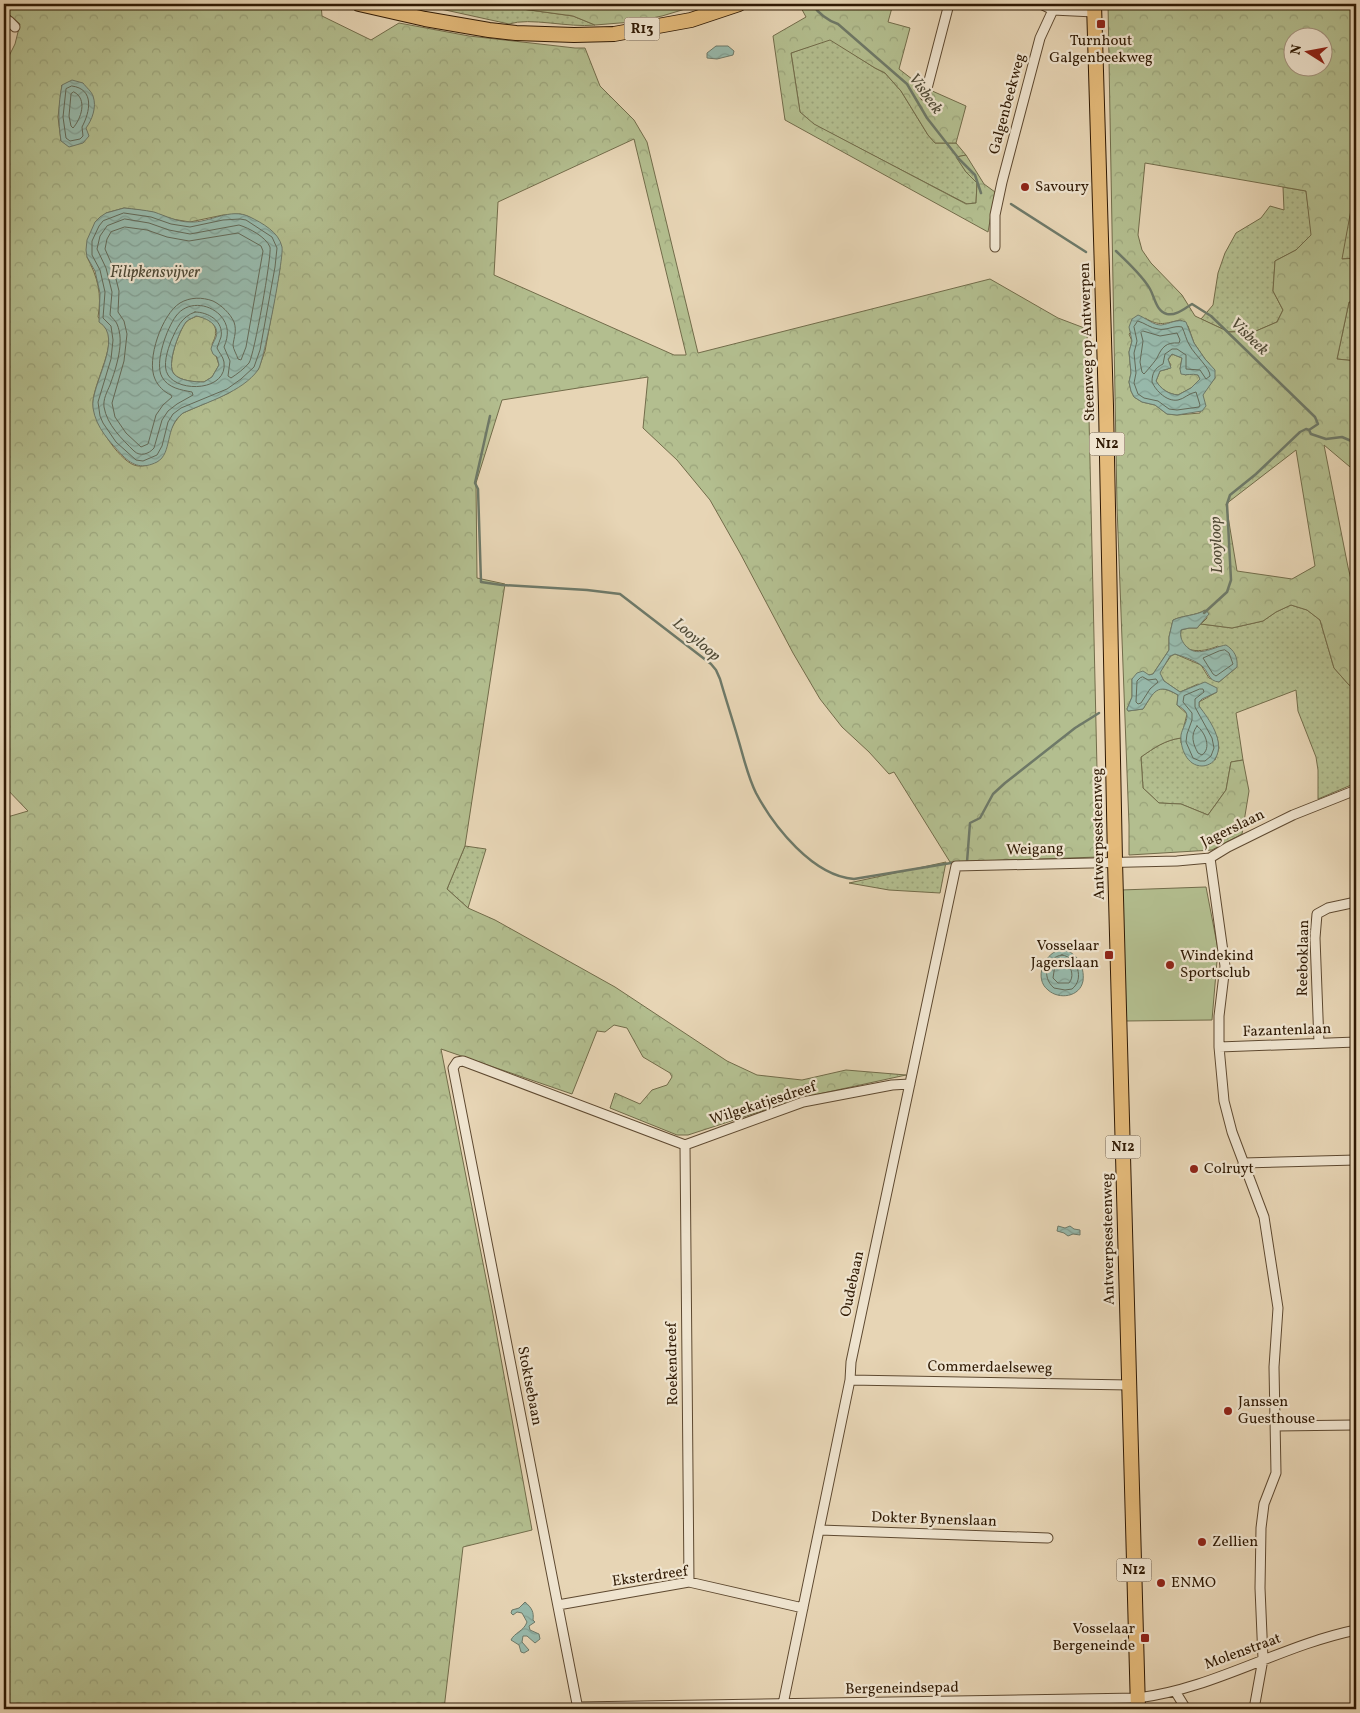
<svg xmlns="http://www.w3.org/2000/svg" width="1360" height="1713" font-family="Vollkorn,serif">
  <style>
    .grass { fill: url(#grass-dots); stroke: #726c4a }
    .forest { fill: url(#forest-crowns); stroke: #726c4a; fill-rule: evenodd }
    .garden { fill: #b3be8f; stroke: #726c4a }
    .water { fill: url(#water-waves); stroke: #6e7968; fill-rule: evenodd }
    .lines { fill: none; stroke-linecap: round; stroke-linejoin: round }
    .shore { stroke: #646a58; stroke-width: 1 }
    .stream { stroke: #6e7968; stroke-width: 2.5 }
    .street-casing { stroke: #5e4930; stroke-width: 11 }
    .primary-casing { stroke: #301a04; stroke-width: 16 }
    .street { stroke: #efe4cf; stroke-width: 9 }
    .primary { stroke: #e4ba7a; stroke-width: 14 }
    .poi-dot { fill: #8f2418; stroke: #efe4cf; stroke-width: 2 }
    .labels { text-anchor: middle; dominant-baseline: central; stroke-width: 4.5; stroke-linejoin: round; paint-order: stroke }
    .shield { fill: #efe4cf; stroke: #695741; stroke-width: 1 }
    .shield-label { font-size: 14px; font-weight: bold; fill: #301a04 }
    .poi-label { font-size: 15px; fill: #301a04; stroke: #efe4cf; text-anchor: start }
    .street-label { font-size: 15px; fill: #301a04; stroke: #efe4cf }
    .water-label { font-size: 16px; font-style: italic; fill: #4f4a36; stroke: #efe4cf }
  </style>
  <defs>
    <pattern id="grass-dots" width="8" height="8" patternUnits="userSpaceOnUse" patternTransform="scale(1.25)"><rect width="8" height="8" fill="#b3be8f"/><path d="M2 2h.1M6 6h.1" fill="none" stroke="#9aa37a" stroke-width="1.8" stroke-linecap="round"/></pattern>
    <pattern id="forest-crowns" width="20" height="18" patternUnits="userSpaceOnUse" patternTransform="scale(1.25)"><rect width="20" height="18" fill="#b3be8f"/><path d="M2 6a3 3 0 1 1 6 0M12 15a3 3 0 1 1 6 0" fill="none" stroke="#9aa37a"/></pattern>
    <pattern id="water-waves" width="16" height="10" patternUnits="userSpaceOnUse" patternTransform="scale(1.25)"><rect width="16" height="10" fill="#97b9ab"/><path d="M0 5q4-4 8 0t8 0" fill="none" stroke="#829e92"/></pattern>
  </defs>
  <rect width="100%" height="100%" fill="#e7d5b5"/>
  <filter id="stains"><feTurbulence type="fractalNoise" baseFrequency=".004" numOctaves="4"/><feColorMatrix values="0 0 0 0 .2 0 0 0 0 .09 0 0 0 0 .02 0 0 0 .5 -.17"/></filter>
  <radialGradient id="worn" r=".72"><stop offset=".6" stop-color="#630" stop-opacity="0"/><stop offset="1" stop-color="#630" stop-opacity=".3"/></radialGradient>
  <path class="grass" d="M418 4H486L573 16 595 25C569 28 530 17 509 24Z
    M830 39 875 68 885 73 901 91 928 135 935 143H956L966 155 957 157 966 172 977 183 976 203 967 204 813 124 800 112 791 53Z
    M1283 187 1306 191 1312 235 1296 250 1275 261 1273 291 1283 310 1277 322 1256 331 1229 332 1201 319 1213 305 1218 273 1225 253 1236 233 1261 218 1270 206 1284 210Z
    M1354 193H1356V258L1341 259Z
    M1349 302H1356V361L1337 359Z
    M1291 605 1307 610 1320 620 1334 668 1349 685 1356 689V783L1318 799V770L1316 757 1298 711 1296 690 1236 713 1243 760 1231 762 1226 790 1208 815 1181 804 1159 803 1143 788 1141 757C1154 748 1165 740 1181 738V743L1215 760 1219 748 1217 737 1199 706V702L1217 692 1198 684 1180 692 1164 681 1159 673 1171 656 1175 654 1201 665 1209 678 1219 682 1237 667 1218 646C1202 653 1177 655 1181 630L1189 628H1197L1201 624 1232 628 1263 621 1276 612Z
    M465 846 486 849 468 908 447 889Z
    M946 862 940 893 889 890 849 883Z"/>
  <path class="forest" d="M6 4H321L322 16 371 40 399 23 469 36 575 48H585L600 86 634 120 647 142 698 353 990 279 1058 318 1087 329 1099 857 950 862 894 772 889 774 869 752 842 727 820 699 793 653 740 553 710 500 677 460 643 428 648 377 502 400 476 483 477 578 505 584 465 846 447 889 468 908 495 920 615 987 727 1061 757 1075 802 1080 846 1070 906 1075 805 1097 688 1135H677L610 1108 615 1093 640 1104 652 1090 667 1085 672 1077 670 1073 643 1057 627 1028 614 1025 605 1032 597 1031 572 1094 441 1049 492 1309 532 1530 463 1547 444 1709H8L4 1708V818L28 811 4 786V66L15 44 20 24 4 10ZM62 85 61 141 58 117ZM634 139 686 354V355H674L494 275 498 202ZM124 208 152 212 172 219 190 222 223 215 240 214 247 216 261 224 280 268 265 351 258 370 229 393 183 413C171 422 164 447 156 462 149 464 142 468 134 465 118 459 93 421 93 403 93 384 116 347 107 329 105 325 101 321 98 317 102 294 98 278 87 257L106 213Z
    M486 4H702L662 16 632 22 595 25 573 16Z
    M799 4H893L888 22 910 28 899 69 921 86 966 106 956 143H935L928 135 901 91 885 73 875 68 830 40 791 53 800 112 814 124 966 204 976 203 977 183 966 172 956 157 966 155 984 184 995 192 988 232 785 120 773 36 806 17Z
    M1108 4H1356V193H1354L1342 259 1356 258V302H1349L1337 359 1356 361V472L1324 445 1348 567 1356 600V689L1349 685 1334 668 1320 620 1307 610 1291 605 1276 612 1263 621 1232 628 1201 624 1207 618 1205 610C1195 616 1184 615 1173 620L1169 637V650L1153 674 1132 679V697L1127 709 1128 711 1143 709C1155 691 1155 682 1178 695L1177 705 1187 714 1181 738C1165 740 1154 748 1141 757L1143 788 1159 803 1181 804 1208 815 1226 790 1231 762 1243 760 1249 791 1242 834 1212 850 1129 855V825L1117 506ZM1292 38H1322V68H1292ZM1145 163 1306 191 1311 235 1296 250 1275 261 1273 291 1283 310 1277 322 1256 331 1229 332 1195 316 1182 295 1151 263 1142 250 1138 235ZM1145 318C1160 327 1165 323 1181 320L1188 326 1194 343 1205 359 1209 363 1215 378 1203 393 1200 413 1177 415 1167 414 1155 405 1142 402 1134 397 1131 391 1129 382 1131 373 1129 352 1132 341 1129 334ZM1296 450 1315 566 1292 579 1237 571 1226 504Z
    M197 316C213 319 221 328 212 344L219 365 212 377 204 382C195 382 180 381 174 374 166 365 179 331 186 322 189 319 193 318 197 316Z
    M1172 354 1182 358 1180 369 1185 375 1194 373 1198 375 1200 379 1191 388 1178 395C1168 394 1161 389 1156 381L1160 371 1168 369 1171 365 1168 360Z"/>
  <path class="garden" d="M1206 887 1218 949 1212 1020 1125 1021 1121 890Z"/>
  <path class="water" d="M716 46H728L734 51 733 55 717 59 707 58V53Z
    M72 80 83 83C86 87 92 92 93 96 97 107 92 120 86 128L89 136 83 143 69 147 61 141C58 120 58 106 62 85Z
    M124 208C134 209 144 210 154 212 166 216 177 222 190 222 210 223 230 207 250 217 262 223 279 232 282 247 284 257 264 362 258 370 242 392 207 402 183 413 164 427 173 453 157 462 143 469 133 466 123 456 110 442 96 428 93 408 90 385 125 338 99 322L100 293 95 271 87 257 86 250 87 240 95 222 100 217 106 213ZM196 316C207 318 220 325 216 337 214 342 212 344 211 349L213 354 217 357 219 365 212 377 204 382C195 382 180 381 174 374 166 365 179 331 186 322 189 319 193 318 196 316Z
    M1138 315C1146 318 1153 325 1161 325 1170 324 1177 318 1186 322L1194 343 1205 359 1215 370V378L1203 395 1206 406 1202 411 1177 415 1167 414 1155 405 1142 402 1134 397 1131 391 1129 382 1131 373 1129 352 1132 341 1129 327 1132 319ZM1172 354 1182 358 1180 369 1181 374C1187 376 1192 373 1198 375L1200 379 1191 388 1178 395C1168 394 1161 389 1156 381L1160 371 1171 368 1168 359Z
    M1206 610 1209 614 1197 628H1189L1181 630C1180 636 1181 640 1185 645 1196 659 1213 647 1226 645 1234 650 1238 657 1237 667L1219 682C1208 681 1209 672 1202 666 1195 660 1184 657 1175 654L1170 656 1160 673 1164 681 1180 692 1205 682 1217 688V692L1202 699 1199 702V706C1209 719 1226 742 1215 759 1213 763 1207 766 1202 766 1187 766 1180 748 1181 735 1182 729 1187 722 1187 716 1187 711 1182 708 1177 705L1178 695C1157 682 1154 692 1143 709L1128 711 1127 709 1132 697V679L1137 673 1143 671 1149 675 1153 674 1169 650V637L1173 620C1184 615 1195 616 1206 610Z
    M1059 950C1076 949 1085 966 1083 981 1080 997 1059 1000 1048 990 1034 979 1043 955 1059 950Z
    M1058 1226 1065 1228 1070 1226 1074 1229 1080 1230V1235L1073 1234 1068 1236 1064 1233 1057 1231Z
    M525 1602C532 1608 534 1612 533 1620L535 1622 529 1626 530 1630 539 1634 540 1639 535 1643 527 1636H523L522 1642 529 1650 524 1653 521 1652 519 1645 511 1640C514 1633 524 1631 527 1622L522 1613 517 1612 513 1615 511 1613 512 1610 519 1608Z"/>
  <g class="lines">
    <path class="shore" d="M72 86C95 89 90 112 82 127L83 136 80 139 70 141 66 138 63 117 66 89Z
      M74 92C88 99 81 119 73 128L71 126 69 116 71 94Z
      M124 213 151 217 171 224 190 227 223 220 240 219 246 220 272 237 277 248 275 267 260 350 254 367 241 379 227 389 181 408 173 414 168 422 162 446 157 455 143 461 136 460 116 442 103 423 100 416 98 402 111 359 113 340 111 326 103 318 105 292 100 270 92 255V241L99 226 103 221Z
      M125 219 149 223 169 230 190 234 239 225C249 228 266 237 270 247 272 255 254 356 249 363 244 369 237 374 231 378L228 376 230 361 224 347C229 335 229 325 220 315 208 303 187 301 176 316 167 328 154 363 162 377 168 388 181 390 192 392L193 395 177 404 168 411 162 420 154 448C149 454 140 457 134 451 122 439 107 425 104 407 103 399 107 392 110 385 116 368 125 342 117 324 116 321 112 318 110 315L112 292 106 268 97 249 100 236 107 226Z
      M125 227 147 230 167 237 189 241 238 233 261 246 263 251 246 347 241 360 238 359C237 355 233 349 233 345 234 337 237 331 234 322 230 313 221 305 213 301 202 297 190 297 180 303 162 314 146 360 155 379 158 386 164 392 171 395L172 397 163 405 156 415 148 444 141 447 126 433 115 417 112 403 124 361 127 334 124 321 118 312 119 291 113 267 105 249 107 239 111 232Z
      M195 312C208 312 224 321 221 337 220 341 218 344 217 348 219 353 223 356 224 362 228 391 179 393 168 375 162 366 168 349 171 341 177 328 181 317 195 312Z
      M1138 321C1145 323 1150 328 1158 329 1166 331 1174 325 1182 327 1185 333 1186 340 1190 346 1194 354 1211 369 1210 376L1206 379 1200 370 1186 369V355L1177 349H1172L1165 354 1163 364C1155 368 1152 373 1152 382 1156 391 1167 402 1178 400 1184 399 1189 393 1196 392L1200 405 1199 407 1177 410 1169 409 1158 401 1144 398 1138 394 1134 383 1136 373 1134 353 1137 341 1134 327Z
      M1143 331 1160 336 1177 333 1180 340 1179 343C1166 342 1162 347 1157 358 1156 360 1146 372 1144 374L1142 372 1140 362 1143 341 1141 333Z
      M1225 650 1229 653 1233 664 1216 676 1213 674 1203 658 1219 651Z
      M1143 677 1148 680 1156 679 1158 682 1150 689 1141 703 1138 704 1136 702 1137 681 1140 678Z
      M1200 689H1203L1204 692 1195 699V707L1212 738 1214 748 1211 756 1205 761H1200L1193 758 1186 742 1187 734 1192 720V713L1183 702 1184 696Z
      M1197 726C1205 732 1212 748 1202 755L1198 753C1193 744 1190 735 1197 726Z
      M1062 955C1077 957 1085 979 1072 989L1065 990 1054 988C1041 977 1046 957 1062 955Z
      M1061 961 1067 963C1072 969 1074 977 1069 983H1058L1053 978 1055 965Z"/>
    <path class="stream" d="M812 4C819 14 826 20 838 24L907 84 927 118 959 159 975 175 981 193
      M1011 204 1086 252
      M1116 251C1128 263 1142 275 1150 289 1155 298 1156 311 1167 314 1176 316 1185 308 1192 304L1211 316 1315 417 1318 424 1309 430 1311 434 1326 439 1342 437 1356 443
      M490 416 475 483 478 489 481 582 502 585 587 590 620 594 711 664 716 670 720 679C726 700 733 721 739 742 744 759 748 777 756 793 774 827 813 876 854 879L951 863
      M1204 613 1227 592 1231 580 1227 504 1230 495 1256 474 1300 432 1306 429 1309 430
      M967 862 970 823 980 818 993 794 1005 783 1075 728 1099 713"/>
    <defs>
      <path id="street" d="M1041 4 1053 10 1094 12
        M4 18 9 21 15 27
        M925 96 949 4
        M995 247V215L1002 182 1040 38 1053 10
        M1210 858 1225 966 1219 1016V1047L1224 1101 1232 1132 1264 1217 1278 1308 1274 1367 1276 1473 1264 1504 1261 1528 1260 1588 1263 1659 1254 1709
        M1319 1043 1315 938 1317 914 1328 908 1356 902
        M1219 1047 1356 1042
        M685 1145 689 1582
        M685 1145 803 1102 892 1085 910 1084
        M1243 1163 1356 1160
        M850 1380 1129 1385
        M1276 1426 1354 1425
        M820 1530 1048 1538
        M558 1605 689 1582 803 1608
        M1175 1691 1186 1709
        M577 1707 1138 1698C1213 1689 1282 1645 1356 1630
        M578 1709 453 1068 457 1062 463 1061 685 1145
        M782 1709 850 1380 851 1362 956 866 1177 861 1210 858 1228 847 1293 815 1356 790"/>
      <path id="primary" d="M359 4 425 19 489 30 516 33 574 35 614 34 691 20 739 4
        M1094 4 1106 406 1115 861 1138 1709"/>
    </defs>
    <use href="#street" class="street-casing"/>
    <use href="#primary" class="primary-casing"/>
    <use href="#street" class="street"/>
    <use href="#primary" class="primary"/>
  </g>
  <g class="poi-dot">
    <rect x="1096" y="19" width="10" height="10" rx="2.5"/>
    <circle cx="1025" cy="187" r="5"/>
    <rect x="1104" y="950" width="10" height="10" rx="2.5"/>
    <circle cx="1170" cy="965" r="5"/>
    <circle cx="1194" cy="1169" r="5"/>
    <circle cx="1228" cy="1411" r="5"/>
    <circle cx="1202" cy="1542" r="5"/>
    <circle cx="1161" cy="1583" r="5"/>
    <rect x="1140" y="1633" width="10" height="10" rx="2.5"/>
  </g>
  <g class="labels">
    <g class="shield">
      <rect x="624.5" y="17.5" width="35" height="23" rx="4"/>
      <rect x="1089.5" y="432.5" width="35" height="23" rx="4"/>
      <rect x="1105.5" y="1135.5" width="35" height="23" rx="4"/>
      <rect x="1116.5" y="1558.5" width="35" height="23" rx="4"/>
    </g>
    <g class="shield-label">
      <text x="642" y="29">R13</text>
      <text x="1107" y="444">N12</text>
      <text x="1123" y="1147">N12</text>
      <text x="1134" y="1570">N12</text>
    </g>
    <g class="poi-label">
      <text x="1101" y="41" text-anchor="middle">Turnhout<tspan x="1101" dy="17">Galgenbeekweg</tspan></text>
      <text x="1035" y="187">Savoury</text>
      <text x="1099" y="946" text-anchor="end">Vosselaar<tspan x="1099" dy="17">Jagerslaan</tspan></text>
      <text x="1180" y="956">Windekind<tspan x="1180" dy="17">Sportsclub</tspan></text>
      <text x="1204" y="1169">Colruyt</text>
      <text x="1238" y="1402">Janssen<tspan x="1238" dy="17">Guesthouse</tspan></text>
      <text x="1212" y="1542">Zellien</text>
      <text x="1171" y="1583">ENMO</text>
      <text x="1135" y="1629" text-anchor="end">Vosselaar<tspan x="1135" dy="17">Bergeneinde</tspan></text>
    </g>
    <g class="street-label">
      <text transform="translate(1008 104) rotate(-75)">Galgenbeekweg</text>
      <text transform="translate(1088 342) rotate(-92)">Steenweg op Antwerpen</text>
      <text transform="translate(1233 829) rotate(-26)">Jagerslaan</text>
      <text transform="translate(1099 834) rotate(-91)">Antwerpsesteenweg</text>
      <text transform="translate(1035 850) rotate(-2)">Weigang</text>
      <text transform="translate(1304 958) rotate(-89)">Reeboklaan</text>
      <text transform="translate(1287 1031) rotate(-2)">Fazantenlaan</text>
      <text transform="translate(763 1104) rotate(-18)">Wilgekatjesdreef</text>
      <text transform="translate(1109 1239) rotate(-91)">Antwerpsesteenweg</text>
      <text transform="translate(853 1284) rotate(-78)">Oudebaan</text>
      <text transform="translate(673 1364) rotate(-91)">Roekendreef</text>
      <text transform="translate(990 1368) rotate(1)">Commerdaelseweg</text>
      <text transform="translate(529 1386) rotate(79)">Stoktsebaan</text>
      <text transform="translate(934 1520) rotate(2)">Dokter Bynenslaan</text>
      <text transform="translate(650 1577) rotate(-8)">Eksterdreef</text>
      <text transform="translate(1243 1652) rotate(-20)">Molenstraat</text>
      <text transform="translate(902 1689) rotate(-1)">Bergeneindsepad</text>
    </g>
    <g class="water-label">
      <text transform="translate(925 94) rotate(54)">Visbeek</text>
      <text x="155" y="273">Filipkensvijver</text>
      <text transform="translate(1249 337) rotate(44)">Visbeek</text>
      <text transform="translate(1217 545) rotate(-92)">Looyloop</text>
      <text transform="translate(696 640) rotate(41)">Looyloop</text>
    </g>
  </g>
  <rect width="1360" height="1713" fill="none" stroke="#e7d5b5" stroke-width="20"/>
  <rect x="5" y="5" width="1350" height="1703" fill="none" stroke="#301a04" stroke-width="2.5"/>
  <rect x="10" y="10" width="1340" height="1693" fill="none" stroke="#301a04"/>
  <g transform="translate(1308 52) rotate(281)"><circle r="24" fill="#efe4cf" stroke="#a3937e"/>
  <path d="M0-4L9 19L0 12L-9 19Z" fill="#8f2418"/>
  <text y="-8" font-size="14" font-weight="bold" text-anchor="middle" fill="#301a04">N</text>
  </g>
  <rect width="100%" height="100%" filter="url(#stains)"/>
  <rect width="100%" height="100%" fill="url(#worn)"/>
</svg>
